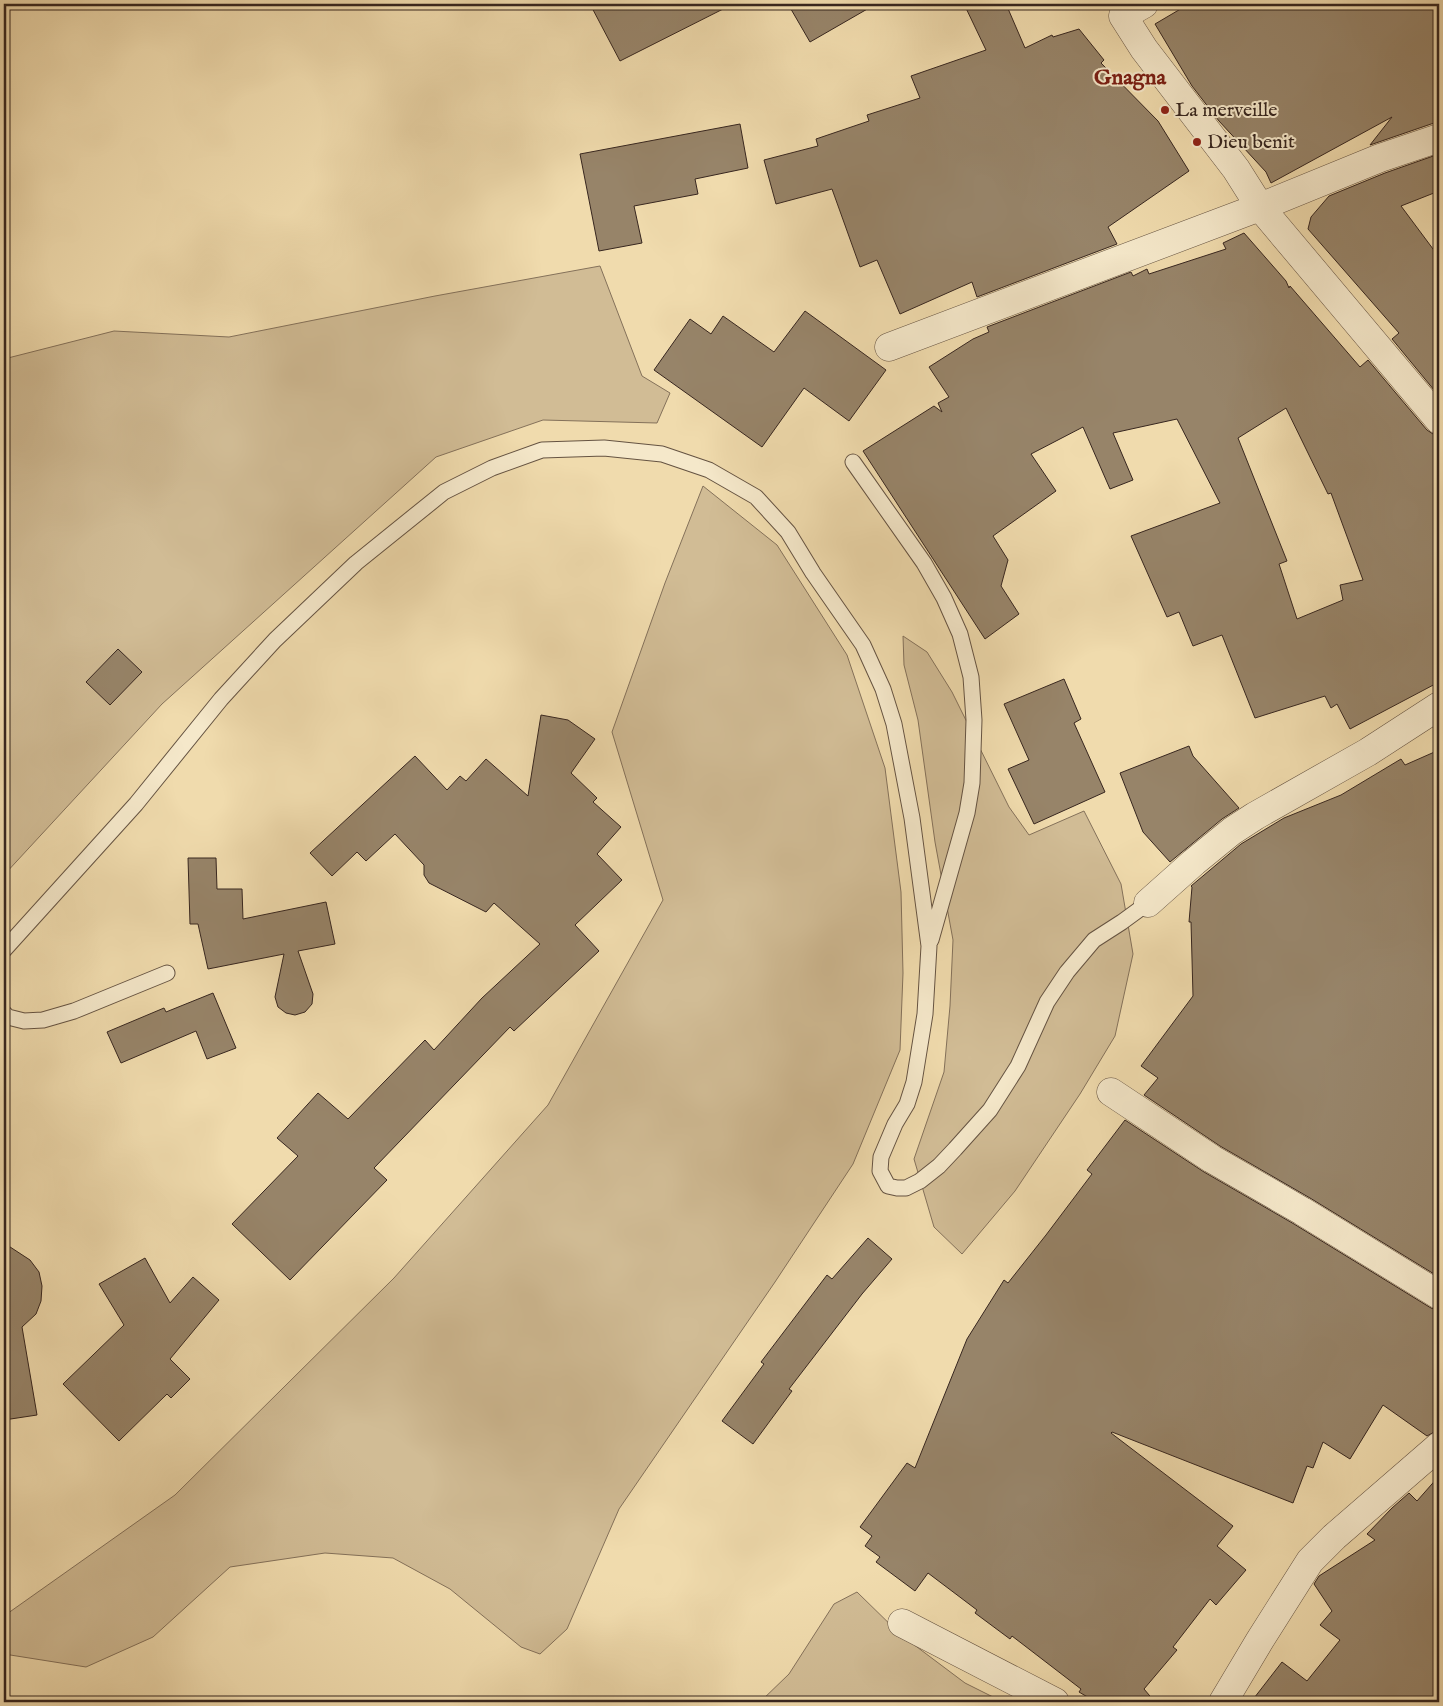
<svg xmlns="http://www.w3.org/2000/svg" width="1443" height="1706" font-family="'IM FELL English',serif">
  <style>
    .green { fill: #d1bc95; stroke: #84715a }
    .building { fill: #978469; stroke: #37261f; fill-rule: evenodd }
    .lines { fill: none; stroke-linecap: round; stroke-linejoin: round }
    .service-casing { stroke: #655342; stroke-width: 17 }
    .minor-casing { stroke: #655342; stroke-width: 29 }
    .service { stroke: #f5e8ca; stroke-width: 15 }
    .minor { stroke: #f5e8ca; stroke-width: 28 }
    .poi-dot { fill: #8f2418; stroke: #f5e8ca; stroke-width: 2 }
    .labels { text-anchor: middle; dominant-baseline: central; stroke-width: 4; stroke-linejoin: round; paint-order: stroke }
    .poi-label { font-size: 20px; fill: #37261f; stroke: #f5e8ca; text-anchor: start }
    .quarter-label { font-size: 22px; font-weight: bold; fill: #7a1f14; stroke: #f5e8ca }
  </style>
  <rect width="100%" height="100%" fill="#f0dbad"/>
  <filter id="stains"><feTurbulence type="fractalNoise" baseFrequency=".004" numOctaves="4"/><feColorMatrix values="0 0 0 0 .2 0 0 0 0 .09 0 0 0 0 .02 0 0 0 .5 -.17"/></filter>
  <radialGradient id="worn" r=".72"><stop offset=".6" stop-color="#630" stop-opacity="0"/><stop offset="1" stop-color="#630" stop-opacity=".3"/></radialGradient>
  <path class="green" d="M600 266 642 376 670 393 657 423 543 420 436 457 162 704 4 875V359L114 331 229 337 435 296Z
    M703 486 777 545 847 655 885 768 901 892 903 973 900 1050 853 1164 775 1282 619 1509 567 1629 540 1654 521 1647 450 1589 393 1558 325 1553 230 1567 153 1637 86 1667 4 1654V1616L175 1495 394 1278 548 1105 663 900 612 732 665 583Z
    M903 636 927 652 952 692 1009 807 1029 835 1084 811 1121 884 1133 954 1115 1036 1080 1094 1015 1191 962 1254 934 1227 914 1159 944 1072 950 1006 953 940 935 842 918 720 904 665Z
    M857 1592 901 1635 965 1683 1003 1702H760L789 1674 834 1604Z"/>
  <path class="building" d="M590 4H733L620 61Z
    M788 4H876L810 42Z
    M964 4H1006L1025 48 1052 35 1053 37 1079 29 1104 60 1101 63 1158 121 1189 171 1108 227 1117 244 977 297 972 282 900 314 877 260 860 267 832 189 776 204 764 160 818 146 816 139 869 121 867 115 920 98 911 76 986 50Z
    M1189 4H1439V123H1434L1370 145 1392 117 1271 183 1266 172 1219 121 1192 86 1155 24Z
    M740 124 748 168 695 179 698 194 634 206 642 243 599 251 580 154Z
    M1439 154V191L1401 206 1439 257V396L1392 339 1399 333 1308 229 1311 217 1329 196 1385 173Z
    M1244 233 1286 281 1289 288 1290 286 1360 367 1368 360 1427 430 1433 434 1439 435V682L1350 729 1337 704 1331 708 1325 696 1255 718 1222 635 1193 646 1179 612 1167 617 1131 536 1220 503 1177 419 1113 433 1133 480 1110 489 1083 427 1031 454 1056 491 993 536 1008 560 1001 586 1019 614 985 639 863 451 934 406 942 412 938 403 949 397 929 367 973 339 989 332 987 327 1131 272 1133 276 1147 269 1149 274 1226 249 1223 243ZM1286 408 1328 494 1331 493 1363 580 1340 585 1343 600 1297 619 1279 564 1287 561 1238 438Z
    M805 311 886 370 849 421 804 388 762 447 654 370 690 319 711 334 723 316 774 352Z
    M118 649 142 672 110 705 86 682Z
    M1064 679 1081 719 1074 723 1105 792 1034 824 1008 769 1029 760 1004 704Z
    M541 715 568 720 595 739 571 773 597 798 593 802 621 827 597 854 622 880 575 925 599 951 514 1031 510 1027 374 1168 387 1180 290 1280 232 1224 298 1156 277 1138 318 1093 348 1119 425 1040 434 1050 482 998 540 944 494 903 486 912 429 883 424 875V865L395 834 366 861 357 852 332 876 310 853 415 756 447 790 460 776 466 781 486 759 528 796Z
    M1189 746 1193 756 1239 808 1222 819 1170 862 1143 832 1120 773Z
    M1439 750V1277L1310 1198 1220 1146 1144 1095 1158 1078 1141 1066 1193 996 1191 922H1189L1192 887 1191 886 1241 844 1284 818 1341 795 1401 759 1405 765Z
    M188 858H216L217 889H242L243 919 326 902 335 944 298 951 313 994 312 1004 305 1012 295 1015 286 1013 278 1007 275 997 284 954 208 969 198 924H190Z
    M213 993 236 1048 207 1059 196 1031 121 1063 107 1032 164 1008 166 1012Z
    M1125 1120 1204 1172 1294 1224 1431 1308 1439 1311V1431H1436L1427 1436 1383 1405 1350 1459 1323 1442 1313 1468 1307 1466 1293 1503 1112 1432 1111 1433 1233 1526 1217 1546 1246 1570 1216 1605 1210 1599 1173 1647 1177 1650 1144 1689 1155 1702H1096L1079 1692 1081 1689 1012 1636 1010 1639 975 1613 977 1610 928 1573 915 1591 876 1562 880 1557 865 1546 872 1536 860 1527 907 1463 915 1468 967 1339 1004 1280 1008 1283 1046 1235 1092 1174 1087 1170Z
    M868 1238 892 1259 862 1294 789 1389 792 1391 753 1444 722 1421 764 1364 761 1362 827 1275 832 1279Z
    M4 1243 30 1260 39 1272 42 1286 41 1301 36 1314 22 1327 37 1415 4 1420Z
    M145 1258 170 1303 193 1277 219 1300 170 1359 190 1379 171 1398 167 1394 119 1441 63 1384 124 1325 99 1284Z
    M1439 1476V1702H1251L1282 1662 1307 1681 1340 1640 1320 1625 1332 1611 1314 1584 1319 1576 1375 1540 1367 1534 1392 1508 1409 1493 1417 1501Z"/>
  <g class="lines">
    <defs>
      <path id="service" d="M853 462 924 563 944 598 960 634 971 677 974 720 972 783 967 813 931 940
        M4 950 136 804 221 699 275 640 356 563 444 492 492 468 542 450 604 448 662 454 709 470 756 497 788 532 813 573 863 645 883 689 894 724 912 818 929 946 925 1014 914 1082 907 1104 895 1124 881 1157 880 1171 888 1186 897 1188H906L920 1181 939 1166 955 1149 990 1110 1018 1066 1047 1002 1067 972 1094 940 1122 922 1148 903
        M4 1013 8 1017 24 1021 43 1020 74 1011 167 973"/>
      <path id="minor" d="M1144 4 1123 16 1144 49 1236 169 1260 207 1439 420
        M889 347 1260 207 1380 158 1439 138
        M1148 903 1194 862 1232 831 1255 816 1368 752 1439 706
        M1111 1092 1212 1159 1302 1211 1439 1295
        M902 1623 1055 1702
        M1223 1702 1260 1640 1310 1561 1334 1537 1439 1446"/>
    </defs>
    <use href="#service" class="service-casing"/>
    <use href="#minor" class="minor-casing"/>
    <use href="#service" class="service"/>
    <use href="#minor" class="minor"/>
  </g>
  <g class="poi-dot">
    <circle cx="1165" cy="110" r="5"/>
    <circle cx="1197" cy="142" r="5"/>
  </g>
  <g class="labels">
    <g class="poi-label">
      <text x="1175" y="110">La merveille</text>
      <text x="1207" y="142">Dieu benit</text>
    </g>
    <g class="quarter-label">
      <text x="1130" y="78">Gnagna</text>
    </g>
  </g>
  <rect width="1443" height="1706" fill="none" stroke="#f0dbad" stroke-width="20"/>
  <rect x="5" y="5" width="1433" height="1696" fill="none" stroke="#37261f" stroke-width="2.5"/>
  <rect x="10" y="10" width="1423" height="1686" fill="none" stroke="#37261f"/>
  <rect width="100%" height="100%" filter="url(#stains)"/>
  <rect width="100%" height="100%" fill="url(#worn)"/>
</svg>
